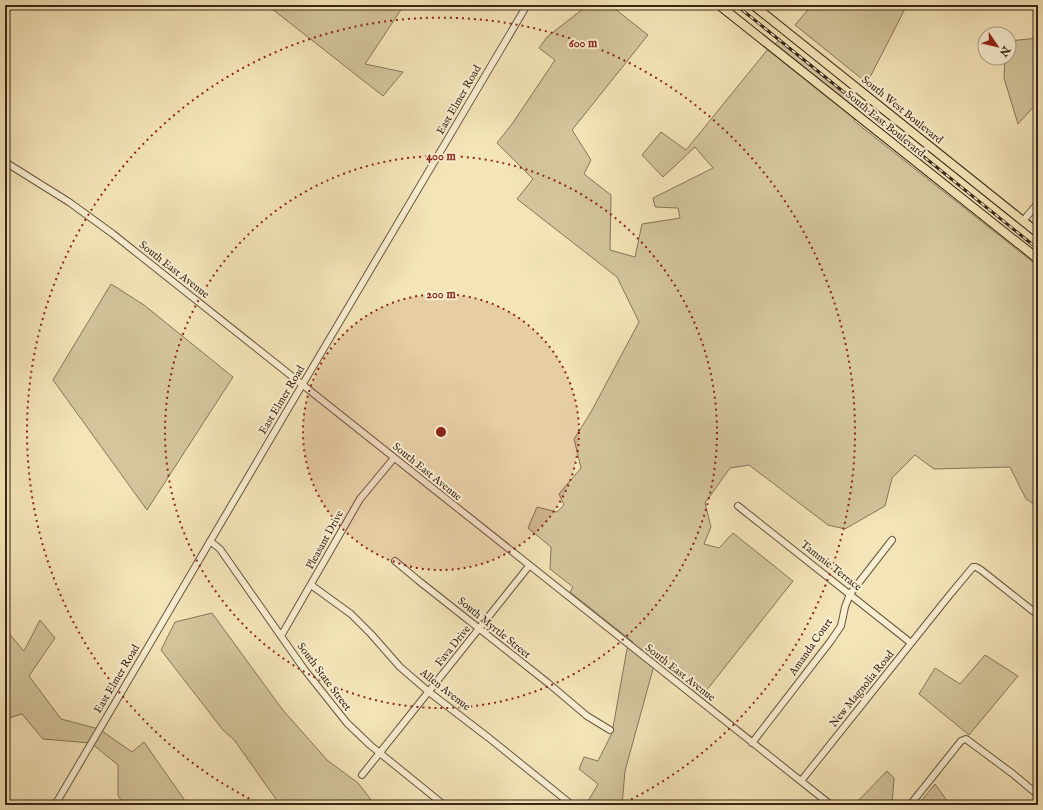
<svg xmlns="http://www.w3.org/2000/svg" width="1043" height="810" font-family="'IM FELL English',serif">
  <style>
    .green { fill: #d4c59d; stroke: #86765a }
    .lines { fill: none; stroke-linecap: round; stroke-linejoin: round }
    .minor-casing { stroke: #675640; stroke-width: 8 }
    .major-casing { stroke: #382618; stroke-width: 10 }
    .minor { stroke: #f8eed1; stroke-width: 6 }
    .major { stroke: #f4e5b8; stroke-width: 8 }
    .rail-casing { stroke: #382618; stroke-width: 3 }
    .rail { stroke: #f8eed1; stroke-width: 1.5; stroke-dasharray: 4.5; stroke-linecap: butt }
    .ring { fill: none; stroke: #8f2418; stroke-width: 2; stroke-dasharray: 2 4 }
    .labels { text-anchor: middle; dominant-baseline: central; stroke-width: 4; stroke-linejoin: round; paint-order: stroke }
    .street-label { font-size: 11px; fill: #382618; stroke: #f8eed1 }
    .centre { fill: #8f2418; stroke: #f8eed1; stroke-width: 2 }
    .ring-label { font-size: 12px; text-anchor: middle; font-weight: bold; fill: #8f2418; stroke: #f8eed1; stroke-width: 4; stroke-linejoin: round; paint-order: stroke }
  </style>
  <rect width="100%" height="100%" fill="#f4e5b8"/>
  <filter id="stains"><feTurbulence type="fractalNoise" baseFrequency=".005" numOctaves="4"/><feColorMatrix values="0 0 0 0 .2 0 0 0 0 .09 0 0 0 0 .02 0 0 0 .5 -.17"/></filter>
  <radialGradient id="worn" r=".72"><stop offset=".6" stop-color="#630" stop-opacity="0"/><stop offset="1" stop-color="#630" stop-opacity=".3"/></radialGradient>
  <path class="green" d="M267 5H404L365 64 403 72 383 96Z
    M588 5H610L648 35 572 130 591 160 584 174 611 195 610 250 635 257 642 224 680 218 678 208 655 207 653 198 713 168 695 147 663 177 642 155 661 132 686 150 768 49 780 40 859 103 854 121 1038 266V507L1026 499 1010 467 934 469 915 455 892 478 885 506 845 529 828 525 749 465 730 468 705 503 711 527 704 544 719 548 733 533 793 581 702 696 660 661 653 669 625 771 622 805H586L598 784 579 769 584 757 598 761 612 733 627 649 633 642 570 592 573 587 550 569 551 547 528 528 537 507 557 512 564 505 559 494 581 468 574 439 591 412 639 322 617 277 517 199 533 179 497 143 512 124 555 60 539 48 547 37Z
    M812 5H907L867 83 795 25Z
    M1038 38V102L1018 124 1004 78 1005 58H1009V41Z
    M111 284 144 305 233 377 147 510 53 380Z
    M212 613 282 709 327 760 358 783 375 805H280L235 741 223 730 161 650 175 622Z
    M40 620 55 638 29 676 61 719 99 729 132 752 144 742 188 805H125L118 796V765L91 743 43 739 22 714 5 719V629L24 651Z
    M985 655 1018 676 969 735 919 694 935 668 960 684Z
    M887 771 894 778 892 805H854Z
    M935 784 950 805H918Z"/>
  <g class="lines">
    <defs>
      <path id="minor" d="M5 162 69 202 113 234 831 805
        M1023 221 1038 203
        M738 506 911 643
        M210 541 220 549 304 669 347 723 370 745 444 805
        M395 561 419 581 548 683 587 716 610 730
        M311 585 351 614 371 634 400 667 429 692 489 738 572 805
        M281 636 360 499 394 458
        M752 743 830 642 841 626 845 607 850 594 892 540
        M362 775 529 566
        M801 781 948 597 973 567H976L981 570 1038 615
        M55 805 288 409 527 5
        M910 805 961 741 966 739 1013 774 1038 795"/>
      <path id="major" d="M719 5 1038 259
        M753 5 1038 233"/>
    </defs>
    <use href="#minor" class="minor-casing"/>
    <use href="#major" class="major-casing"/>
    <use href="#minor" class="minor"/>
    <use href="#major" class="major"/>
    <defs>
      <path id="rail" d="M736 5 1038 249"/>
    </defs>
    <use href="#rail" class="rail-casing"/>
    <use href="#rail" class="rail"/>
  </g>
  <circle cx="441" cy="432" r="138" fill="#8f2418" fill-opacity=".12"/>
  <g class="ring">
    <circle cx="441" cy="432" r="138"/>
    <circle cx="441" cy="432" r="276"/>
    <path d="M260 804A414 414 0 1 1 622 804"/>
  </g>
  <g class="labels">
    <g class="street-label">
      <text transform="translate(459 100) rotate(-60)">East Elmer Road</text>
      <text transform="translate(902 110) rotate(39)">South West Boulevard</text>
      <text transform="translate(885 124) rotate(39)">South East Boulevard</text>
      <text transform="translate(174 270) rotate(38)">South East Avenue</text>
      <text transform="translate(282 400) rotate(-59)">East Elmer Road</text>
      <text transform="translate(427 472) rotate(39)">South East Avenue</text>
      <text transform="translate(325 540) rotate(-61)">Pleasant Drive</text>
      <text transform="translate(831 566) rotate(38)">Tammie Terrace</text>
      <text transform="translate(494 628) rotate(39)">South Myrtle Street</text>
      <text transform="translate(453 646) rotate(-51)">Fava Drive</text>
      <text transform="translate(811 647) rotate(-55)">Amanda Court</text>
      <text transform="translate(680 673) rotate(38)">South East Avenue</text>
      <text transform="translate(324 677) rotate(53)">South State Street</text>
      <text transform="translate(117 679) rotate(-59)">East Elmer Road</text>
      <text transform="translate(862 689) rotate(-51)">New Magnolia Road</text>
      <text transform="translate(445 690) rotate(38)">Allen Avenue</text>
    </g>
  </g>
  <circle cx="441" cy="432" r="6" class="centre"/>
  <g class="ring-label">
    <text x="583" y="47">600 m</text>
    <text x="441" y="160">400 m</text>
    <text x="441" y="298">200 m</text>
  </g>
  <rect width="1043" height="810" fill="none" stroke="#f4e5b8" stroke-width="20"/>
  <rect x="6" y="6" width="1031" height="798" fill="none" stroke="#382618" stroke-width="2"/>
  <rect x="10" y="10" width="1023" height="790" fill="none" stroke="#382618"/>
  <g transform="translate(997 46) rotate(125)"><circle r="19" fill="#f8eed1" stroke="#ab9e87"/>
  <path d="M0-3L7 15L0 10L-7 15Z" fill="#8f2418"/>
  <text y="-6" font-size="11" font-weight="bold" text-anchor="middle" fill="#382618">N</text>
  </g>
  <rect width="100%" height="100%" filter="url(#stains)"/>
  <rect width="100%" height="100%" fill="url(#worn)"/>
</svg>
